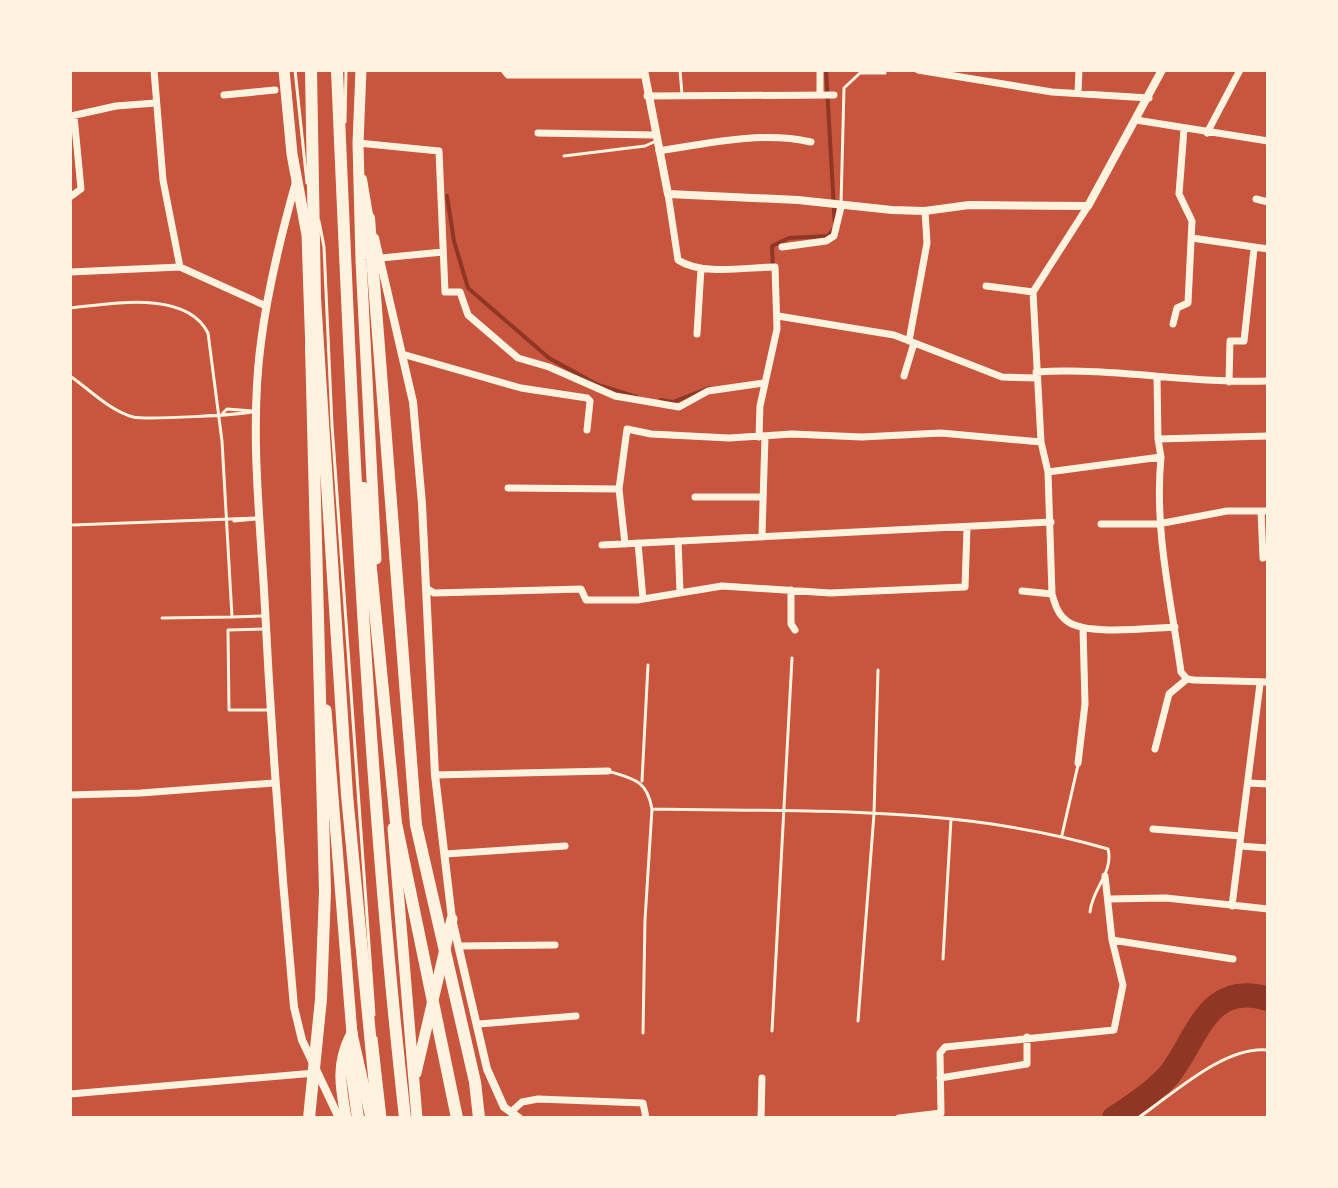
<svg xmlns="http://www.w3.org/2000/svg" width="1338" height="1188" font-family="'PT Sans',sans-serif">
  <style>
    .lines { fill: none; stroke-linecap: round; stroke-linejoin: round }
    .stream { stroke: #8f3625; stroke-width: 4 }
    .river { stroke: #8f3625; stroke-width: 24 }
    .service { stroke: #fff3e0; stroke-width: 3 }
    .minor { stroke: #fff3e0; stroke-width: 7 }
    .tertiary { stroke: #fff3e0; stroke-width: 8 }
    .trunk { stroke: #fff3e0; stroke-width: 11 }
    .motorway { stroke: #fff3e0; stroke-width: 12 }
  </style>
  <rect width="100%" height="100%" fill="#c8553d"/>
  <g class="lines">
    <path class="stream" d="M447 196 454 241 468 288 549 358 598 385 637 397
      M773 269 772 246 789 238 828 236 835 227 826 70
      M661 400 673 402 709 388"/>
    <path class="river" d="M1114 1118C1133 1106 1154 1092 1169 1075 1198 1039 1206 980 1268 999"/>
    <path class="service" d="M295 70 307 183
      M680 70 682 94
      M345 122 346 70
      M564 156 645 146 656 141
      M841 204 844 88 860 73H885
      M319 221 324 247 332 425 374 1015
      M70 308C110 304 186 289 208 333L222 441 232 617 262 616
      M70 376C89 389 110 411 133 417 145 420 245 415 255 411
      M223 413 227 409 253 411
      M234 521 257 519
      M73 525 256 518
      M162 618 232 617
      M266 629 228 630 229 710H269
      M608 771C634 779 647 780 652 809 804 812 960 805 1108 849 1114 872 1092 889 1090 912
      M642 781 648 665
      M1062 835 1078 765
      M943 959 951 819
      M858 1021 874 814 878 670
      M772 1031 792 658
      M643 1033 645 920 652 809
      M376 1038 385 1118
      M1138 1118C1173 1094 1225 1045 1268 1050"/>
    <path class="minor" d="M154 70 163 180 180 267
      M504 70 508 75H645
      M918 70 1052 92 1149 98
      M1078 93 1079 70
      M820 94V70
      M224 95 275 90
      M647 96 834 95
      M71 116 116 106 156 103
      M1136 120 1268 141
      M538 133 654 135
      M1207 133 1240 70
      M358 143 439 151 445 292H460L468 315 518 358 549 367 615 396 679 407 708 391 764 383
      M659 151C709 143 761 131 811 142
      M668 194 678 260C702 276 748 267 775 267L777 329 760 406 759 437
      M70 197 81 189 74 116
      M1256 199 1268 202
      M1088 206 1033 292 1041 442 1048 472 1052 594C1055 604 1058 615 1067 621 1086 636 1150 628 1175 627
      M1192 238 1268 249
      M782 247 826 241 834 236 841 207
      M381 258 443 252
      M70 272 180 267 266 306
      M986 286 1033 292
      M778 316 894 335 1002 377 1036 378
      M1173 324 1177 308 1188 303 1192 221 1179 194 1184 129
      M697 334 701 268
      M909 341 927 243 925 211
      M402 354 521 388 587 398 590 401 587 430
      M1036 372C1113 367 1190 384 1268 381
      M904 376 914 343
      M1157 377 1158 439
      M1229 382 1230 341H1244L1254 249
      M1161 457C1154 531 1171 599 1181 672L1187 679 1194 680 1268 682
      M1048 472 1161 457 1158 439 1268 436
      M508 488 619 489
      M695 497H763
      M1261 511 1263 558
      M1101 524H1158L1227 511H1268
      M762 535 765 437
      M678 541 680 591
      M638 543 643 599
      M625 544 619 489 627 429 651 434 729 438 792 434 862 437 941 433 1041 442
      M602 545 1051 522
      M426 588 434 593 581 589 586 600H637L722 586 830 593 965 587 967 528
      M791 590V624L795 630
      M1022 591 1052 594
      M1155 749 1169 694 1187 679
      M1078 763 1085 704 1083 628
      M435 775 608 771
      M1248 783 1268 784
      M70 795 141 793 274 783
      M1153 829 1241 836
      M1240 846 1268 848
      M445 854 565 846
      M1109 899 1166 898 1268 909
      M1232 906 1260 684
      M1112 940 1233 959
      M459 946 555 945
      M479 1024 576 1016
      M940 1078 1027 1064V1037
      M70 1094 315 1073
      M511 1112 522 1102 538 1099 643 1103 646 1118
      M761 1118 762 1078
      M899 1118 941 1113 940 1053 945 1047 1114 1030 1123 985 1112 940 1105 876"/>
    <path class="tertiary" d="M644 70 668 194 798 200 892 210 925 211 969 205 1088 206 1162 70
      M363 179 370 221
      M296 182C281 235 268 287 261 342 250 424 259 508 264 590 271 729 281 868 294 1007L302 1040 339 1118
      M375 238 413 402 422 504 435 775 452 919 487 1069 504 1107 519 1118"/>
    <path class="trunk" d="M284 70 292 154 307 235 311 353
      M361 70 358 143 361 260 376 559
      M326 710 352 1034 371 1118
      M393 828 417 1118
      M416 1073 452 919
      M346 1118C341 1088 336 1066 350 1037"/>
    <path class="motorway" d="M311 70 315 298 347 795 378 1118
      M337 70C352 420 366 770 405 1118
      M369 218 416 825 475 1082 479 1118
      M363 488 396 823 457 1118
      M352 1034 350 1061 358 1118
      M309 1118 321 999 325 891 311 346"/>
  </g>
  <rect width="1338" height="1188" fill="none" stroke="#fff3e0" stroke-width="144"/>
</svg>
